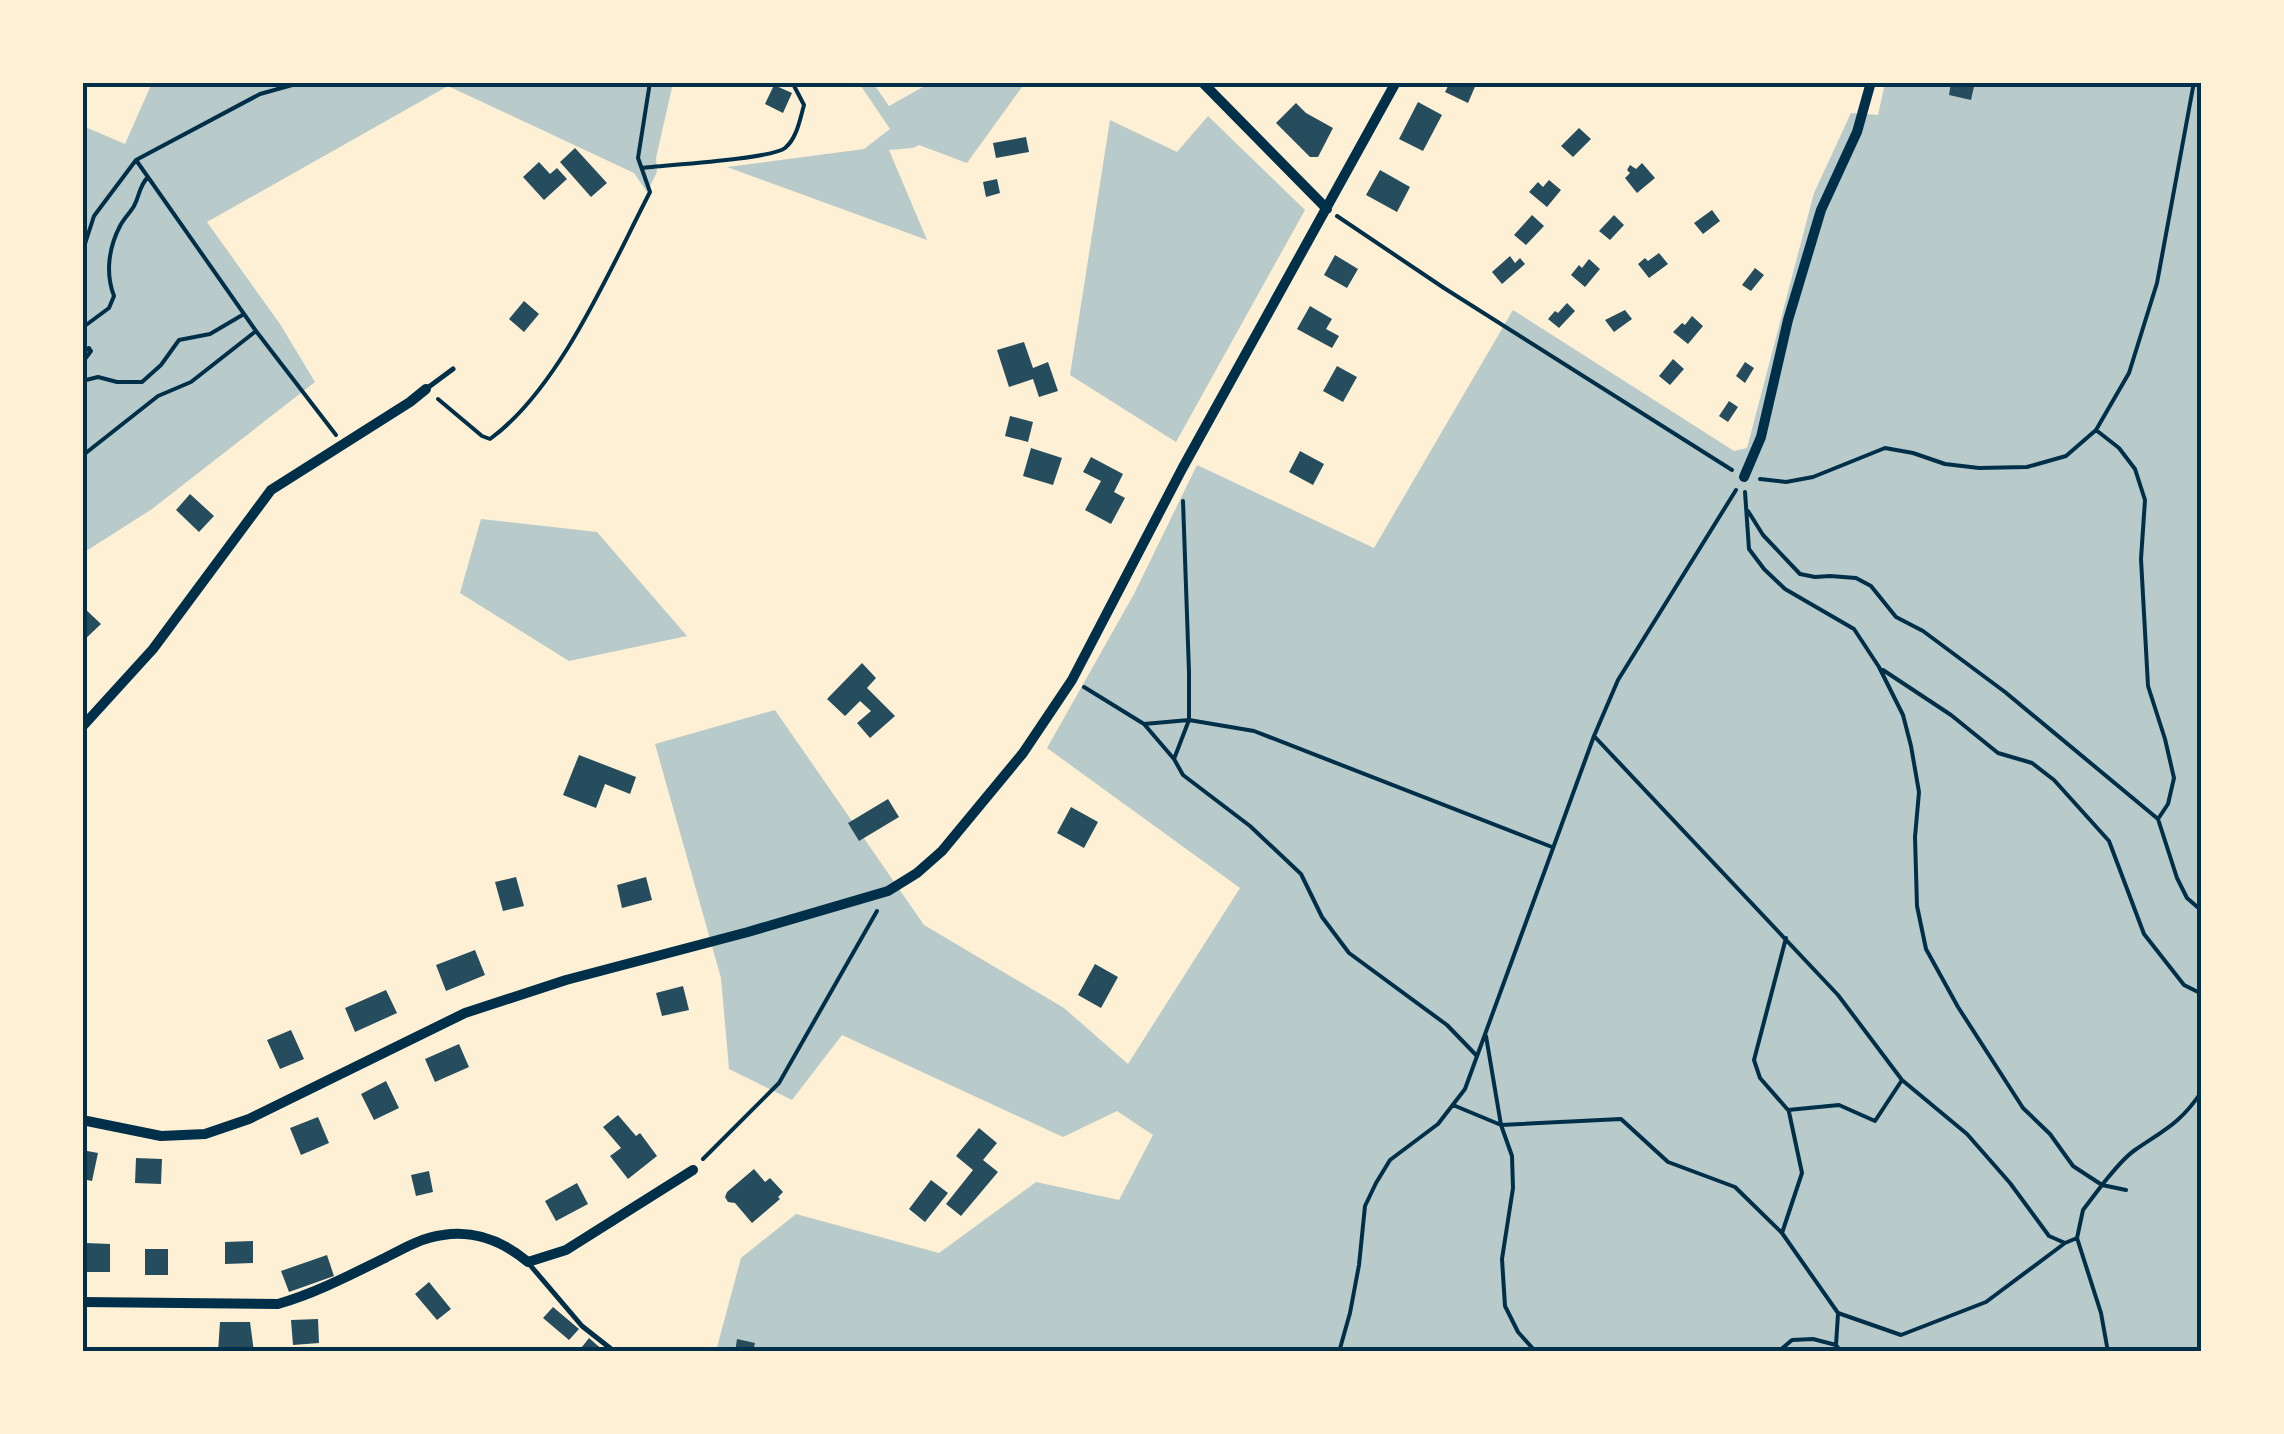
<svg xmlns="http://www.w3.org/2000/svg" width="2284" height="1434" font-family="Roboto,sans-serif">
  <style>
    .green { fill: #b9caca }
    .building { fill: #264d5e }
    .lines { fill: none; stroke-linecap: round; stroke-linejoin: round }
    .path { stroke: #003049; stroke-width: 4 }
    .service { stroke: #003049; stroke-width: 5 }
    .minor { stroke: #003049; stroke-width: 10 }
    .neatline { fill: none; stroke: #003049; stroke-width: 4 }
  </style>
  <rect width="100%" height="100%" fill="#fdf0d5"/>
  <path class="green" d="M152 83H673L656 158 657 172 647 192 634 173 448 86 207 222 280 324 315 382 152 509 83 553V126L125 144Z
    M859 83H873L889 106 930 83H1011L1022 87 967 163 919 145 913 148 889 150 927 240 727 167 864 149 890 129Z
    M1885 83H2201V1351H716L741 1258 796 1214 939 1253 1036 1182 1119 1200 1153 1135 1117 1111 1063 1137 842 1035 792 1100 729 1069 721 978 655 744 775 710 924 925 1064 1008 1128 1064 1240 888 1047 748 1134 594 1197 465 1374 548 1513 310 1734 451 1747 448 1814 193 1851 113 1878 115Z
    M1208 116 1305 210 1176 442 1070 375 1110 120 1177 152Z
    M481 519 597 532 687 636 569 661 460 593Z"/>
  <path class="building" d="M1450 82H1477L1468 103 1445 92Z
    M1951 82H1975L1971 100 1949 95Z
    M774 85 792 93 783 113 765 104Z
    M1418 102 1442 115 1423 151 1399 139Z
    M1296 103 1306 113 1333 128 1318 157H1310L1276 123Z
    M1579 128 1591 139 1573 157 1561 146Z
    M1026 137 1029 152 996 158 993 143Z
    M575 148 607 183 591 197 560 162Z
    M539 162 550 174 557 168 567 179 544 200 523 177Z
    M1642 163 1655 178 1637 193 1625 178 1630 173 1627 170 1630 165 1636 169Z
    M1380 170 1410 187 1397 212 1366 195Z
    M997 179 1000 193 986 197 983 182Z
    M1549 180 1561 190 1547 207 1529 192 1538 182 1543 187Z
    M1712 210 1720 221 1703 234 1694 223Z
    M1532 215 1544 226 1526 245 1514 235Z
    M1614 215 1624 225 1610 240 1599 231Z
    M1659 253 1668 264 1649 278 1638 264 1645 258 1648 261Z
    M1335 255 1358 269 1347 288 1324 275Z
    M1510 256 1515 263 1520 258 1525 264 1502 284 1492 272Z
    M1589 259 1600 269 1585 287 1571 275 1579 265 1582 268Z
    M1755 268 1764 275 1751 291 1742 285Z
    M524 301 539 314 524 332 509 319Z
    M1567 303 1575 311 1559 328 1548 319 1555 311 1558 313Z
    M1310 306 1332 319 1326 329 1339 336 1332 348 1297 329Z
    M1625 310 1632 319 1614 332 1605 320Z
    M1692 316 1703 326 1688 344 1673 332 1682 323 1685 325Z
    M1024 342 1033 368 1048 362 1058 391 1039 397 1033 379 1009 387 997 350Z
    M1673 359 1684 369 1670 385 1659 376Z
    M1745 362 1754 368 1745 383 1736 376Z
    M1337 366 1357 377 1343 402 1323 391Z
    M1729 401 1738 407 1728 422 1719 416Z
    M1010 416 1033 422 1028 442 1005 436Z
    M1031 448 1062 458 1053 485 1023 476Z
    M1300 451 1324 464 1313 485 1289 472Z
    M1091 457 1123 474 1114 492 1125 498 1111 524 1085 510 1101 481 1083 472Z
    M190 494 214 516 199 532 176 510Z
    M82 606 101 624 82 642Z
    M862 663 876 678 867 688 895 716 870 738 857 723 871 711 860 701 845 716 827 699Z
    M579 755 636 777 630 794 605 784 596 808 563 795Z
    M888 799 899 817 859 841 848 823Z
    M1071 807 1098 822 1084 848 1057 833Z
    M516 877 524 906 503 911 495 882Z
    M646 877 652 900 622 908 617 885Z
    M475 950 485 975 446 991 436 965Z
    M1095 964 1118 977 1101 1008 1078 995Z
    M683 986 689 1010 662 1016 656 993Z
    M386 990 397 1013 355 1032 345 1008Z
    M291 1030 304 1059 280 1069 267 1040Z
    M459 1044 469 1067 435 1082 425 1059Z
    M386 1081 399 1108 374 1120 361 1094Z
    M618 1115 636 1136 640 1133 657 1156 628 1179 610 1156 621 1148 603 1127Z
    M318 1117 329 1143 301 1155 290 1128Z
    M979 1128 997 1143 983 1160 998 1172 961 1216 946 1204 973 1170 956 1156Z
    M82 1150 98 1153 92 1181 82 1179Z
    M136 1158 162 1159 161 1184 135 1183Z
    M754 1169 765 1182 770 1178 783 1192 778 1197 780 1199 752 1223 735 1203 728 1202 725 1197 727 1192Z
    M429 1171 433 1192 416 1196 411 1175Z
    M931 1180 948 1193 925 1222 909 1209Z
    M577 1183 588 1204 556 1221 545 1201Z
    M253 1241V1263L225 1264V1242Z
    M86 1243 110 1244V1272H86Z
    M145 1249H168V1275H145Z
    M327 1255 334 1276 289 1292 281 1271Z
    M429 1282 451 1309 437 1320 415 1294Z
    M553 1307 579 1329 569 1340 543 1318Z
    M318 1319 319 1343 293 1345 291 1320Z
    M220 1322H250L254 1352H218Z
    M589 1338 605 1352H578Z
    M737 1339 755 1343 753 1352H735Z"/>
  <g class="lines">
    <path class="path" d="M303 82 260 94 136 160 256 331 336 435
      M642 168C666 165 771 159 785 148 797 138 800 119 804 105L792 82
      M82 199 85 207 82 213
      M1337 216 1444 288 1732 470
      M82 253 94 216 136 160
      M82 328 109 308 114 296C105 273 109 247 120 226 124 218 130 213 134 206 140 195 139 186 148 177
      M82 353 89 348 91 351 82 363
      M82 373 86 380 98 377 117 382H142L161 365 179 340 210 334 244 314
      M438 399 482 436 490 439C560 388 610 269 650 192L638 158 650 82
      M2096 430 2119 448 2135 469 2145 500 2141 559 2148 686 2165 739 2174 778 2168 804 2158 819
      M82 456 158 396 191 382 256 331
      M1760 479 1786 482 1813 477 1885 448 1913 453 1945 464 1979 468 2027 467 2066 456 2096 430 2129 373 2157 283 2194 82
      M1745 492 1749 549 1764 569 1785 589 1854 629 1879 667 1903 715 1911 746 1919 792 1915 837 1917 906 1926 949 1958 1007 2023 1108 2050 1134 2073 1166 2102 1185 2083 1210 2077 1238 2101 1313 2108 1352
      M1748 511 1763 535 1800 574 1815 577 1830 576 1856 578 1871 586 1896 617 1923 631 2005 692 2158 819 2177 878 2187 898 2202 911
      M1883 670 1951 715 1998 753 2032 763 2054 780 2109 841 2144 934 2184 985 2202 994
      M1084 687 1144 724 1189 720 1254 731 1552 847
      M1144 724 1174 759 1183 775 1250 826 1301 874 1322 917 1349 953 1447 1025 1476 1055
      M1594 736 1838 995 1902 1080 1967 1134 2010 1183 2049 1236 2065 1243
      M1174 759 1189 720V672L1183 501
      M1786 938 1754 1060 1760 1078 1788 1110 1839 1105 1875 1121 1902 1080
      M1486 1036 1501 1125 1512 1156 1513 1188 1502 1259 1505 1306 1518 1332 1536 1352
      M1453 1105 1501 1125 1621 1119 1668 1162 1735 1187 1782 1233 1838 1313 1901 1335 1986 1302 2065 1243 2077 1238
      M703 1159 779 1083 877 911
      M2126 1190 2102 1185C2112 1173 2122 1159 2135 1150 2164 1130 2181 1123 2202 1091
      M1782 1233 1802 1173 1789 1112
      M1836 1345 1838 1314
      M1339 1352 1350 1313 1359 1265 1365 1206 1376 1183 1390 1160 1438 1124 1465 1089 1594 736 1618 680 1736 490
      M1778 1352 1792 1340 1813 1339 1836 1345 1841 1352"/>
    <path class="service" d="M426 389 453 369
      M530 1265 582 1326 615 1352"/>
    <path class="minor" d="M1202 82 1327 209
      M1744 477 1761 437 1788 320 1821 210 1857 132 1871 82
      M82 727 153 649 271 490 410 402 426 389
      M82 1120 161 1136 205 1134 249 1119 465 1013 566 980 748 932 888 891 917 873 942 851 1023 753 1072 680 1182 469 1396 82
      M82 1302 278 1304C316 1293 350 1275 385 1258 402 1249 423 1237 443 1235 475 1230 504 1242 528 1262L566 1250 693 1170"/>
  </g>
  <rect width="2284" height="1434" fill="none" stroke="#fdf0d5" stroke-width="170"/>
  <rect x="85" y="85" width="2114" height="1264" class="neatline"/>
</svg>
